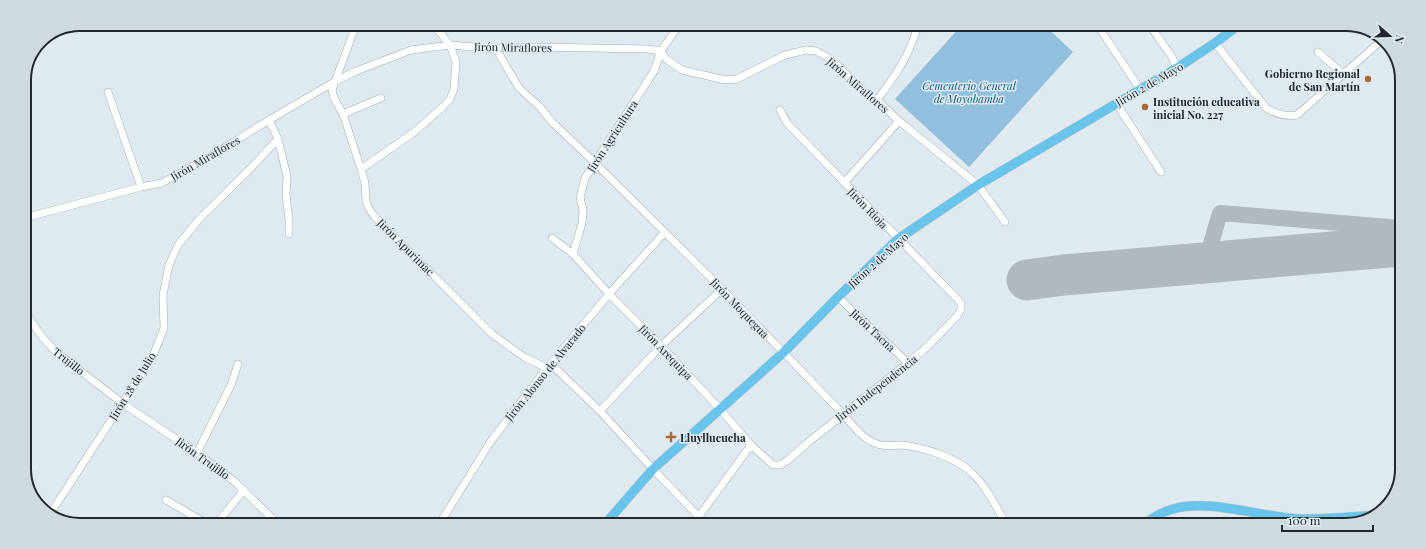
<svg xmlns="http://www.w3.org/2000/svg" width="1426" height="549" font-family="'Playfair Display',serif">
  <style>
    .green { fill: #91bfdd }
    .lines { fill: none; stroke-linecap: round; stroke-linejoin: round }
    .taxiway { stroke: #b0b9bf; stroke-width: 16 }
    .runway { stroke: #b0b9bf; stroke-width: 41 }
    .minor-casing { stroke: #a2acb3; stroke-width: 8 }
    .major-casing { stroke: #c6c7c8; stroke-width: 10 }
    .minor { stroke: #fff; stroke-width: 7 }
    .major { stroke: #69c4ec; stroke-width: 9 }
    .poi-dot { fill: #ab6934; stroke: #dee9f0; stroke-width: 1.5 }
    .labels { text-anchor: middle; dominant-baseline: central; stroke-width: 3; stroke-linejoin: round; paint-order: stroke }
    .street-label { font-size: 11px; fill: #24282a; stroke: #dee9f0 }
    .poi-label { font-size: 11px; font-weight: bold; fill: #24282a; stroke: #dee9f0; text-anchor: start }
    .park-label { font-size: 11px; font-style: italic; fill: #0e5e85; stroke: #dee9f0 }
    .rim { fill: none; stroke: #24282a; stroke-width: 2 }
  </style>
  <rect width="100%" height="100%" fill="#dee9f0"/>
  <path class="green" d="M961 26H1045L1073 52 969 167 895 99Z"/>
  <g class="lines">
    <path class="taxiway" d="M1205 264 1220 213 1401 228"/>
    <path class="runway" d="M1027 280 1064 275 1401 246"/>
    <defs>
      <path id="minor" d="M356 25 332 90 334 98 343 114 361 169 365 183 366 201 369 209 375 217 492 334 524 357 547 368
        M1098 26 1140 89
        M1151 27 1172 57 1177 68
        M68 29 84 26
        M1215 43 1266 108C1276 114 1285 117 1297 115L1382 40
        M496 49 519 88 540 107 552 122 594 162 722 289 843 414C852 425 863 439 877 444 885 447 894 445 902 445 923 447 957 458 972 473 987 487 996 507 1006 524
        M1318 52 1343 74
        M108 92 141 187
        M877 100C896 75 909 56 918 26
        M1116 103 1161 172
        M343 114 381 98
        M278 139 287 176 286 195 289 220V234
        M361 169 413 133 444 106 450 99 454 89 456 62 450 45 434 25
        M844 183 899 121
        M24 218 141 187 162 183 216 153 269 120 334 82 354 72 411 50 450 45 496 49 534 47 648 49 661 51 666 59 682 70 725 80 737 79 785 55 806 50 816 51 827 57 837 65 865 93 877 100 899 121 978 185 1005 222
        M552 238 573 254 609 294 661 346 720 409 751 445 773 465H780L788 460 811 440 908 363 927 347 958 315 961 309V303L787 123 780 110
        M573 254 582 223 583 210 580 197 585 178 654 71 661 51 679 25
        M838 297 908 363
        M24 311 43 338 56 352 122 403 197 453 235 482 276 522
        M551 364 600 411 653 469 698 516
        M600 411 661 346 722 289
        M197 453 231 385 238 364
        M166 500 204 522
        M50 514 153 356 164 328 163 295 169 265 178 245 201 217 246 173 278 139 269 120
        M218 522 244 490
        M440 523 491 441 547 368 609 294 665 232
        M694 523 751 445"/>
      <path id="major" d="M606 523 653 469 783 353 838 297 898 239 978 185 1177 68 1215 43 1236 27
        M1143 525C1152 518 1162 512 1173 509 1209 498 1263 518 1301 519 1326 519 1352 517 1377 515"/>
    </defs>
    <use href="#minor" class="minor-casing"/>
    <use href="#major" class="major-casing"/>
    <use href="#minor" class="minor"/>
    <use href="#major" class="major"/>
  </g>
  <g class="poi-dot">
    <circle cx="1368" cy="79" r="4"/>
    <circle cx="1145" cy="107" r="4"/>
    <path d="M669 431h4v4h4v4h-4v4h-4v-4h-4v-4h4z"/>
  </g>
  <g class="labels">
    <g class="street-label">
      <text transform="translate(513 47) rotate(1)">Jirón Miraflores</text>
      <text transform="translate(1149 84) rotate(-30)">Jirón 2 de Mayo</text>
      <text transform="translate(858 85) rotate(41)">Jirón Miraflores</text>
      <text transform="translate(612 136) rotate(-57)">Jirón Agricultura</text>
      <text transform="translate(205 158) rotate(-30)">Jirón Miraflores</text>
      <text transform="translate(868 208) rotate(46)">Jirón Rioja</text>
      <text transform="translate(406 247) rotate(45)">Jirón Apurimac</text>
      <text transform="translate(878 260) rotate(-42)">Jirón 2 de Mayo</text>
      <text transform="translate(740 308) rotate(46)">Jirón Moquegua</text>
      <text transform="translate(873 330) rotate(43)">Jirón Tacna</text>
      <text transform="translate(666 352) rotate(46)">Jirón Arequipa</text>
      <text transform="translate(69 361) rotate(38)">Trujillo</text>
      <text transform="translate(545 372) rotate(-51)">Jirón Alonso de Alvarado</text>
      <text transform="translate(132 386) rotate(-58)">Jirón 28 de Julio</text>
      <text transform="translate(876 388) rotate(-38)">Jirón Independencia</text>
      <text transform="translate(203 458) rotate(36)">Jirón Trujillo</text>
    </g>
    <g class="poi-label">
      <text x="1360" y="73" text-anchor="end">Gobierno Regional<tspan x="1360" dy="13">de San Martín</tspan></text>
      <text x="1153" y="101">Institución educativa<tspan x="1153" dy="13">inicial No. 227</tspan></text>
      <text x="680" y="437">Lluyllucucha</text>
    </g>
    <g class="park-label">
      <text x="969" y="85">Cementerio General<tspan x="969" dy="13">de Moyobamba</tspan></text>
    </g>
  </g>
  <path d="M0 0H1426V549H0ZM80 31H1346A49 49 0 0 1 1395 80V469A49 49 0 0 1 1346 518H80A49 49 0 0 1 31 469V80A49 49 0 0 1 80 31Z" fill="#cfdae0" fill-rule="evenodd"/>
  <path class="rim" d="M80 31H1346A49 49 0 0 1 1395 80V469A49 49 0 0 1 1346 518H80A49 49 0 0 1 31 469V80A49 49 0 0 1 80 31Z"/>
  <g transform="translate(1390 36) rotate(110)" stroke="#dee9f0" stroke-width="3" paint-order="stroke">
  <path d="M0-3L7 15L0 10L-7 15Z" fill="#24282a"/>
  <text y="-6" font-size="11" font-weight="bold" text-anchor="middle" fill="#24282a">N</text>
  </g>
  <path d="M1282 525v6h91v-6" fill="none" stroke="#24282a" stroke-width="2"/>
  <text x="1288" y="525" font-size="12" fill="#24282a" stroke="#dee9f0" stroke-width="3" paint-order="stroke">100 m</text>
</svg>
